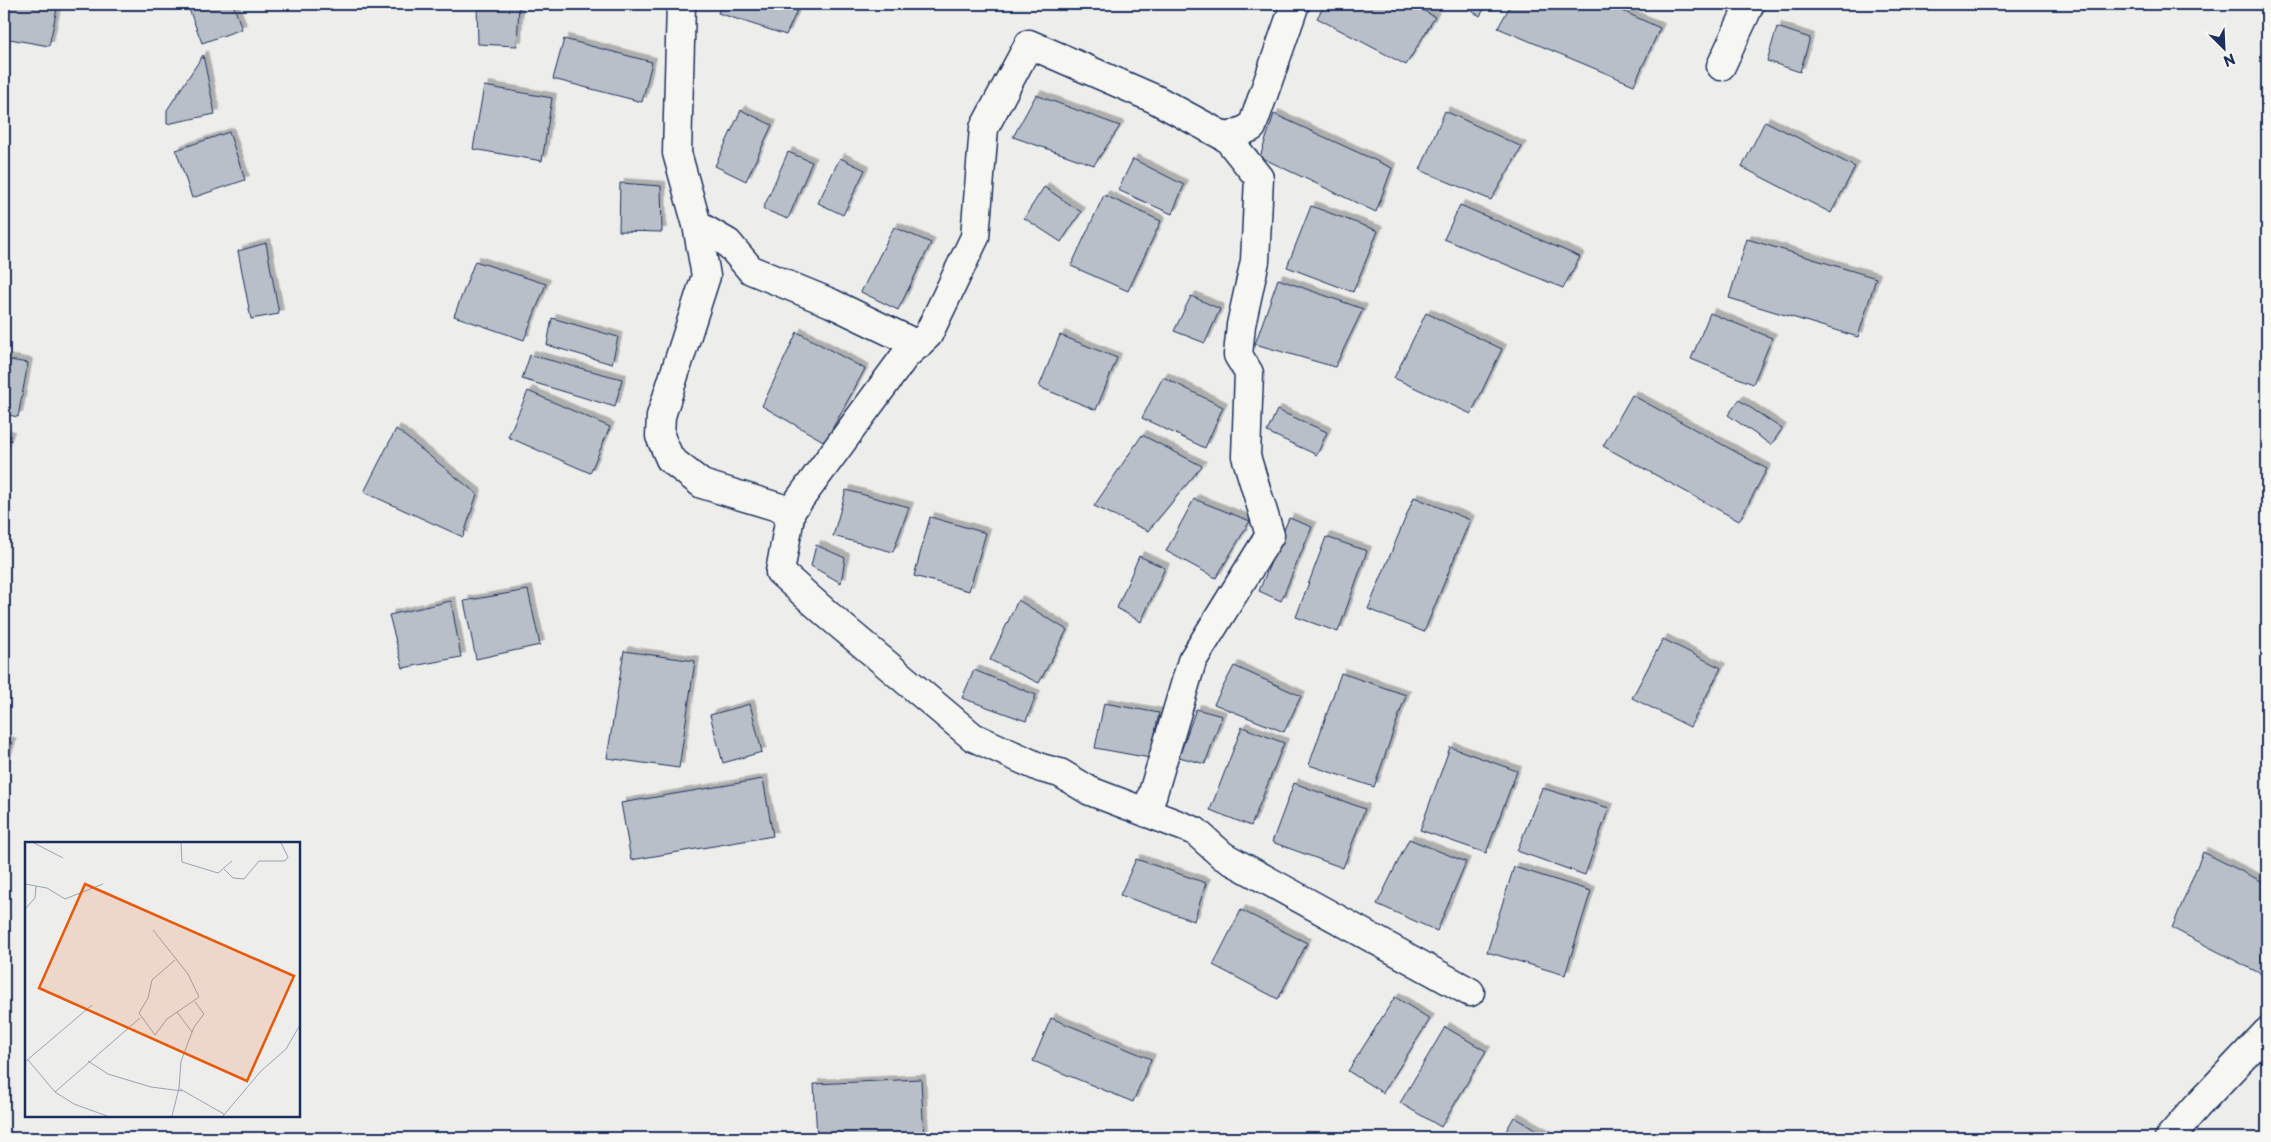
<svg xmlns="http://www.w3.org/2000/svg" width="2271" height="1142" font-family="'Playpen Sans',sans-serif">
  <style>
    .building { fill: #b9bfc8; stroke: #1b2f5e; filter: url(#shadow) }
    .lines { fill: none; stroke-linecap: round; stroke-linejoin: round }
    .minor-casing { stroke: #1b2f5e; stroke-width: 31 }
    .minor { stroke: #f6f6f2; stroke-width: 28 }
    .inset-road { fill: none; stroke: #99a2b3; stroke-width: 1 }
    .view { fill: #e8590c; fill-opacity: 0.15; stroke: #e8590c; stroke-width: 2.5 }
    .inset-edge { fill: none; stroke: #1b2f5e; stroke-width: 2.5 }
  </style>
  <defs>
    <filter id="shadow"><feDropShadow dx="4.5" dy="-4.5" stdDeviation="0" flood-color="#0004"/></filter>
  </defs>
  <rect width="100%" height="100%" fill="#edeeec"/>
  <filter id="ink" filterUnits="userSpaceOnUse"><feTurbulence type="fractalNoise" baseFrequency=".02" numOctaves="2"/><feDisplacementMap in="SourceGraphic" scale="10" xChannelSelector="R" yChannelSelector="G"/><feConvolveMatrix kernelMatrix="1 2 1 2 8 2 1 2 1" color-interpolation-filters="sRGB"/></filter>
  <g filter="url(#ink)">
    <path class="building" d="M4 4H58L49 46 4 38Z
      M187 4H233L242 29 202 43Z
      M477 4H519L517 46 478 44Z
      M721 4H800L786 35 718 13Z
      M1325 4H1412L1435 17 1406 65 1317 18Z
      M1460 4H1487L1480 16Z
      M1511 4H1607L1660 28 1634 85 1498 28Z
      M1777 27 1810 38 1800 72 1767 61Z
      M564 39 652 62 642 102 553 79Z
      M203 55 215 114 167 124V110Z
      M484 86 552 98 542 161 473 149Z
      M1036 95 1120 126 1094 165 1013 137Z
      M741 110 772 125 746 181 715 166Z
      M1445 111 1522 147 1491 200 1420 170Z
      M1274 114 1392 168 1376 212 1260 157Z
      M1765 121 1855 167 1831 213 1742 167Z
      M229 132 245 180 192 198 176 150Z
      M788 152 812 162 788 219 763 209Z
      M840 158 865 170 843 215 818 203Z
      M1133 159 1184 185 1172 214 1118 190Z
      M620 183 661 186 662 232 619 231Z
      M1044 187 1081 212 1061 242 1024 218Z
      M1104 195 1161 221 1128 291 1071 266Z
      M1460 205 1580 257 1563 288 1444 239Z
      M1311 206 1378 231 1353 292 1287 267Z
      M894 227 931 243 898 310 861 292Z
      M1747 239 1876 278 1858 337 1729 298Z
      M266 243 279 314 251 319 238 251Z
      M475 261 546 284 524 340 454 316Z
      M1278 279 1363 309 1335 367 1255 344Z
      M1191 296 1220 309 1205 343 1174 331Z
      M1426 313 1502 349 1471 414 1394 378Z
      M1710 313 1772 338 1753 384 1691 359Z
      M552 318 618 337 612 364 547 345Z
      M797 332 865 369 825 442 762 406Z
      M1060 335 1117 358 1096 410 1039 387Z
      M530 355 622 379 615 407 522 379Z
      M4 359 28 363 18 417 4 414Z
      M1163 377 1223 407 1205 448 1142 418Z
      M528 391 610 427 590 473 508 437Z
      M1632 395 1767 469 1739 521 1603 446Z
      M1739 400 1782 429 1771 445 1728 415Z
      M1277 410 1327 432 1317 455 1267 432Z
      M396 429 477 494 463 537 364 492Z
      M4 434 10 436 4 453Z
      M1142 435 1202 466 1148 531 1094 506Z
      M846 490 909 507 893 552 833 536Z
      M1414 497 1470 520 1424 632 1368 609Z
      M1194 499 1250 521 1216 578 1166 551Z
      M930 517 986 533 969 591 914 576Z
      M1289 518 1312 527 1281 601 1259 591Z
      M1326 537 1367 551 1338 632 1296 617Z
      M816 545 845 558 841 583 811 566Z
      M1139 556 1165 568 1141 622 1117 608Z
      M528 590 540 645 476 659 464 601Z
      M1018 600 1067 630 1039 683 990 660Z
      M451 601 461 657 403 668 389 615Z
      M1663 639 1721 668 1690 727 1632 698Z
      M624 651 695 661 679 768 607 758Z
      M1234 666 1301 696 1284 732 1214 704Z
      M974 670 1036 695 1026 721 962 698Z
      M1341 673 1406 695 1374 787 1309 765Z
      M1104 703 1159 713 1150 758 1095 748Z
      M750 704 762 752 723 763 710 715Z
      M1196 709 1222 716 1205 764 1179 757Z
      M1242 727 1284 743 1251 826 1210 810Z
      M4 740 12 743 4 768Z
      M1450 747 1517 771 1486 853 1420 830Z
      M763 779 773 836 631 860 621 803Z
      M1294 783 1365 809 1343 868 1272 842Z
      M1542 788 1609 808 1585 875 1517 851Z
      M1409 839 1466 862 1437 931 1377 904Z
      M2203 852 2267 884V971L2265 976 2172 928Z
      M1136 859 1206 883 1194 921 1120 895Z
      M1514 867 1591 891 1565 975 1487 952Z
      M1241 910 1307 943 1278 999 1213 965Z
      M1395 997 1430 1019 1383 1093 1348 1071Z
      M1051 1018 1151 1059 1133 1102 1033 1061Z
      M1445 1027 1486 1051 1441 1127 1400 1103Z
      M921 1079 924 1138H817L814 1084Z
      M1514 1117 1551 1138H1502Z"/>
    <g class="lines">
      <defs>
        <path id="minor" d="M681 4 677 153 697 225 706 276 661 416 660 436 670 459 702 484 791 511
          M1721 66 1750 4
          M1227 138 1252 127 1295 4
          M697 225 728 243 751 270 831 303 918 345
          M1147 813 1192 661 1270 535 1246 456 1249 373 1238 355 1241 325 1255 261 1259 178 1227 138 1155 99 1029 44 984 128 975 237 928 335 905 356 791 511 780 572 827 614 973 737 1041 768 1060 773 1090 791 1195 831 1223 856 1470 992
          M2169 1138 2197 1106 2267 1032"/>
      </defs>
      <use href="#minor" class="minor-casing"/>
      <use href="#minor" class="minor"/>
    </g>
  </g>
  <g transform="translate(25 842)">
    <rect width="275" height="275" fill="#edeeec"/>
    <path class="inset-road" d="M9 1 38 16M156 1 157 20 193 31 207 19M199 27 208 36 219 37 234 19H260L263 15 256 1M0 42 22 46 40 57 78 42M0 67 10 56 11 44M128 88 163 132 174 155 142 177 130 193 114 171 123 156 127 138 150 118M152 170 167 190M3 218 30 250 49 262 82 274M1 219 67 163M63 219 83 232 126 245 157 249M155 247 199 272M30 250 115 176M147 274 154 246 156 219 169 185 179 172 170 160M198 274 236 229 261 207 275 183"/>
    <path class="view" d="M60 42 269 134 222 239 14 146Z"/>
    <rect width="275" height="275" class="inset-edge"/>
  </g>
  <rect width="2271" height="1142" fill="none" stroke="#f6f6f2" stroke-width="20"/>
  <rect x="10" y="10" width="2251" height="1122" fill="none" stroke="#1b2f5e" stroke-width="2" filter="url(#ink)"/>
  <g transform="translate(2224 48) rotate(156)" stroke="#f6f6f2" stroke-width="4" paint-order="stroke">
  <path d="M0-4L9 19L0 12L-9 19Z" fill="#1b2f5e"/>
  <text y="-8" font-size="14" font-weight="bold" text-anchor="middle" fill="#1b2f5e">N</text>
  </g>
</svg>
